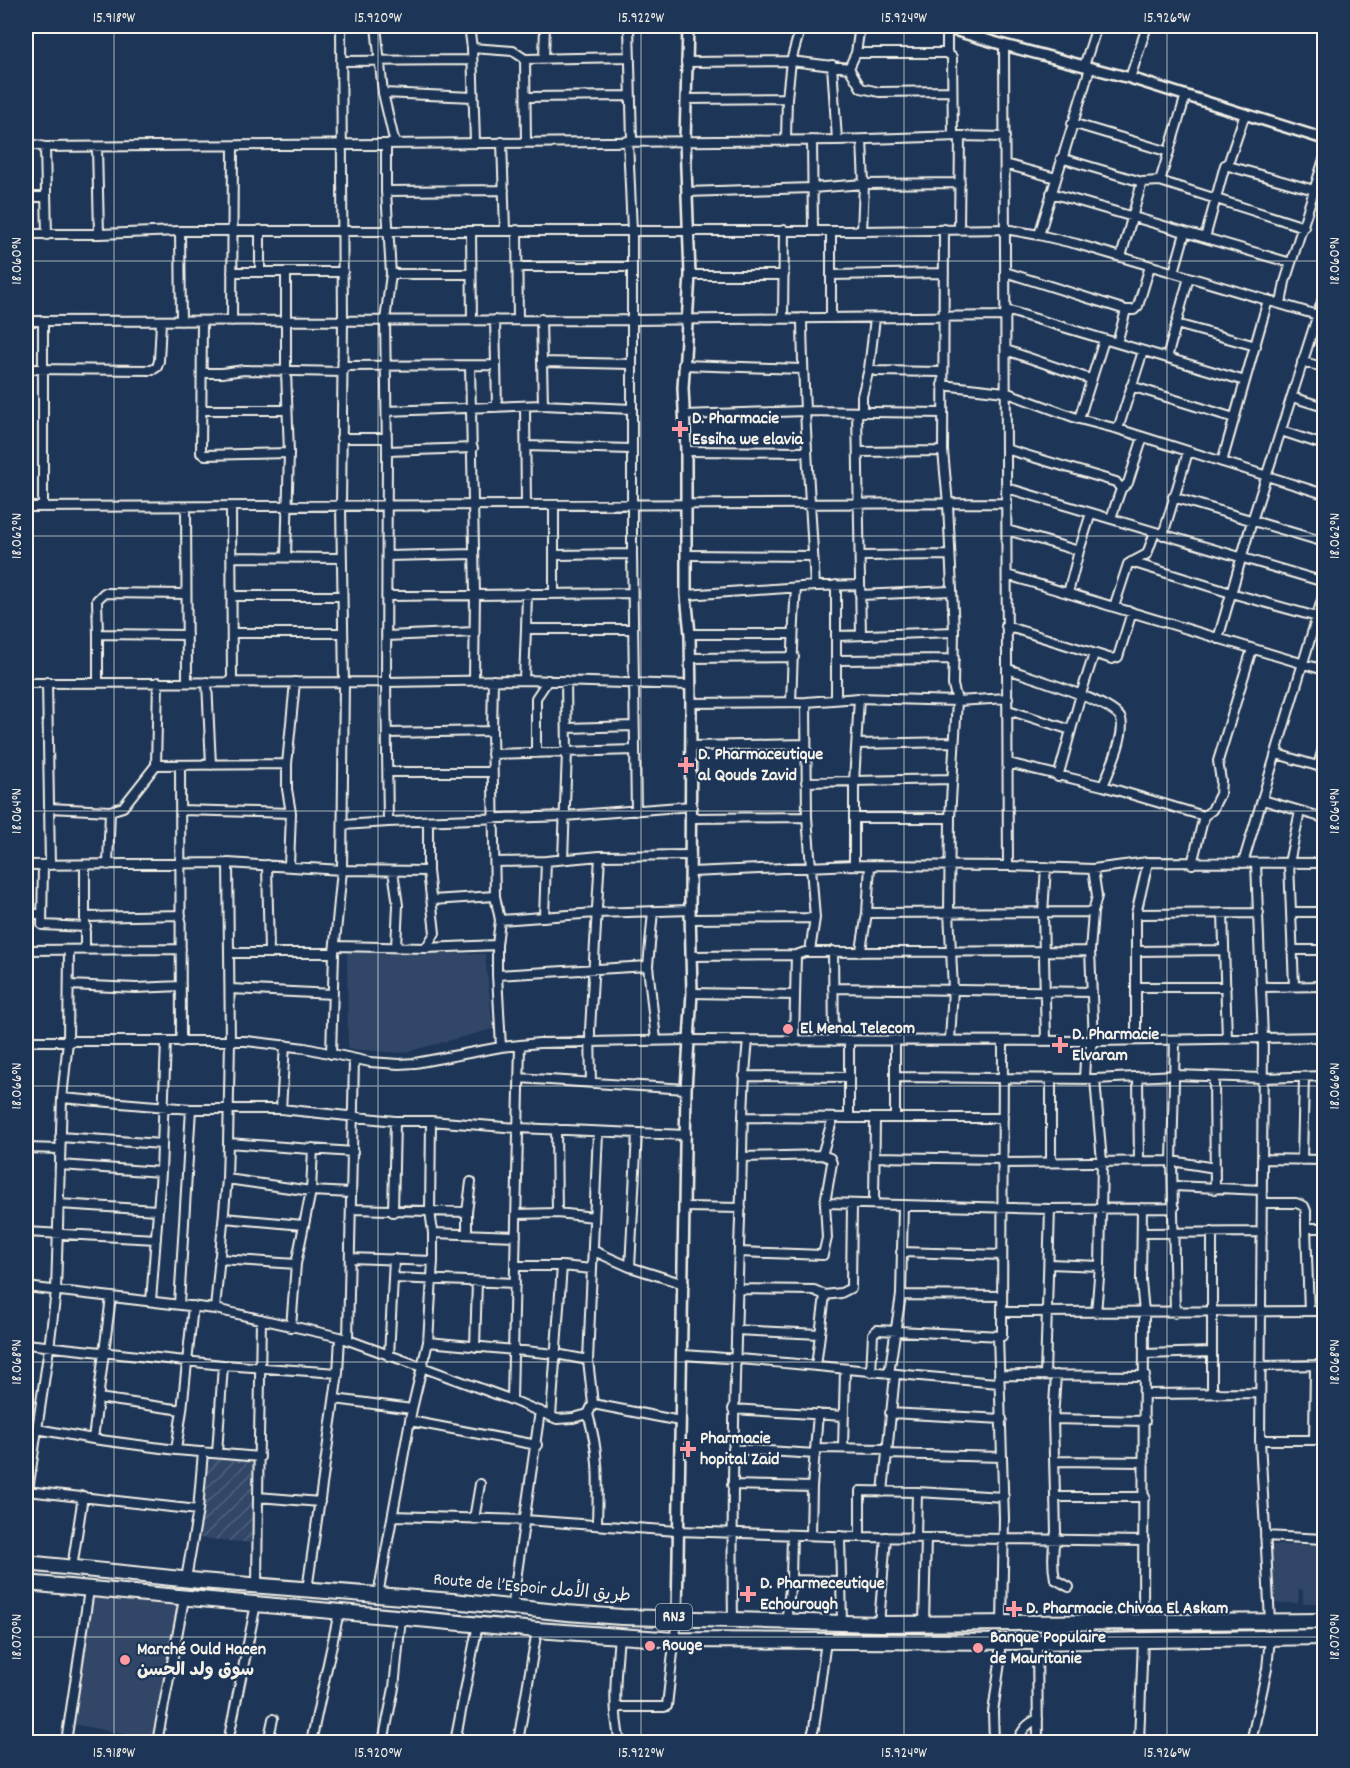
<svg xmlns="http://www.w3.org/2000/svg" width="1350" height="1768" font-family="Dekko,'Playpen Sans Arabic',sans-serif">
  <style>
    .built { fill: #304668 }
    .industrial { fill: url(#industrial-furrows) }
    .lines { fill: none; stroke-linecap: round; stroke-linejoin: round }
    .minor-casing { stroke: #f4f1e8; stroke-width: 12 }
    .tertiary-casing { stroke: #f4f1e8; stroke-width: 14 }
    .trunk-casing { stroke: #f4f1e8; stroke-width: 18 }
    .minor { stroke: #1d3557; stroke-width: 8 }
    .tertiary { stroke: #1d3557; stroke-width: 9 }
    .trunk { stroke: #1d3557; stroke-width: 14 }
    .ticks { fill: none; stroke: #f4f1e8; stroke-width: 1.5; stroke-opacity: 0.45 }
    .poi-dot { fill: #ff9aa2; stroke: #1d3557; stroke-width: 2 }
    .labels { text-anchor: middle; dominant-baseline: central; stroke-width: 4.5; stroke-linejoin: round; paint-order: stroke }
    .shield { fill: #1d3557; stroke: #b4b9bc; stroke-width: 1.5 }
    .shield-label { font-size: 16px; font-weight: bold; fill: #f4f1e8 }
    .poi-label { font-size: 18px; font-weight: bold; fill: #f4f1e8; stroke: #1d3557; text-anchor: start }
    .street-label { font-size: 18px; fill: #f4f1e8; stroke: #1d3557 }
    .neatline { fill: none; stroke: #f4f1e8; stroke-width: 2 }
    .ticks-label { font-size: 15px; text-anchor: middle; fill: #f4f1e8 }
  </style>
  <defs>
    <pattern id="industrial-furrows" width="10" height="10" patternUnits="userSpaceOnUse" patternTransform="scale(1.5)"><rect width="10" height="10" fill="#304668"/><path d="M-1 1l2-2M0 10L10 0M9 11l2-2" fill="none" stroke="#4f617e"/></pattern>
  </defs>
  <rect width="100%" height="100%" fill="#1d3557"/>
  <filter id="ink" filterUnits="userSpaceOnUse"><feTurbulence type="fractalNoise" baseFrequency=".0167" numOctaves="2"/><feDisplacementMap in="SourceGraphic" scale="12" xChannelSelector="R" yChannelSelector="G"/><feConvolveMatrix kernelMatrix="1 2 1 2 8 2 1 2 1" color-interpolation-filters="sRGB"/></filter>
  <g filter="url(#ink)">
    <path class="built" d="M347 951 485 954 493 1029 402 1053 348 1049Z
      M1272 1545H1324V1603H1303V1590L1299 1589 1298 1603H1272Z
      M93 1585 182 1596 152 1739 72 1724Z"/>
    <path class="industrial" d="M207 1456 257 1460 252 1543 199 1538Z"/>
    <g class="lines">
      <defs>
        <path id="minor" d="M376 26 383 93 395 144
          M469 26 472 48 475 142
          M629 26 632 141
          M860 26 856 53H947L952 57 953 136
          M26 32 30 26
          M1004 45 1008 866
          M472 48 513 51 525 59 630 57
          M856 53 849 68 861 88 879 92 951 91
          M947 53V28
          M544 58 545 26
          M525 59 526 142
          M341 61 472 60
          M686 62 791 61 849 68
          M832 65 837 140
          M1084 66 1097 26
          M1130 78 1147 26
          M383 93 473 97
          M526 97 631 96
          M787 98 791 61 801 26
          M686 99 787 98 786 139
          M1072 123 1169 152
          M812 140 813 230
          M862 140 864 184 862 231
          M628 141 632 231V554L636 811
          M502 142 505 230
          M26 143 45 147 837 140 960 136 1005 137
          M386 144V191L391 274 385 321 387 451 386 682 388 822
          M45 147 47 235
          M97 147 99 234
          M1061 158 1142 182 1160 181 1304 227
          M1005 164 1056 178
          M1228 164 1245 114
          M1160 181 1186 95
          M386 191 504 190
          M687 192 812 188 864 184 960 183
          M1051 193 1291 263
          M26 197H46
          M944 229 943 451 948 504 954 632 953 685 957 701 950 818 949 912 953 989 950 1040
          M959 229 960 136
          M260 230V272
          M517 230 518 320
          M180 231 181 321
          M471 231 472 320
          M831 231V317
          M26 234H99L180 231H862L1005 229 1039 235 1077 244 1324 317
          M1039 235 1090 68
          M1205 238 1225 165 1314 190
          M1121 257 1142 182
          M518 267H632
          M232 272H343
          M1005 272 1126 310H1134L1138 306 1150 266
          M1174 272 1185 233
          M391 274H471
          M690 275H784
          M831 275 944 273
          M1281 304 1285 282 1324 159
          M1006 310 1245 381
          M783 318 784 230
          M802 318C803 407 810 496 815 586
          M875 318 869 369 876 371 942 372
          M541 319 543 405
          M495 320 497 407
          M26 321 632 320 1006 316
          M43 321V507
          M202 321 201 453 205 455 289 453
          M232 321 233 146
          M1176 324 1256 346
          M1117 343 1126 310
          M1006 350 1090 379
          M1167 358 1189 277
          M543 362 631 364
          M1302 362 1324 367
          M683 365 802 369
          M343 366 496 365
          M470 366 475 593 474 680
          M26 369 152 370 157 367 159 361 161 322
          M202 373H222L244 370 343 372
          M942 385 1005 392 1079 419 1118 429 1324 494
          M1131 386 1234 418
          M1292 397 1324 407
          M525 406 526 505
          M202 410H287
          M387 411 543 405 632 409
          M857 412 861 635
          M862 412V396L869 369
          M684 415 804 411 942 413
          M1079 419 1104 340
          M1118 429 1143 351
          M1281 431 1324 445
          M341 438H387
          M526 446 631 449
          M1006 449 1116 482 1121 489 1111 518
          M387 451 473 448
          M686 451 807 452
          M858 452 943 451
          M1222 462 1268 300
          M1007 488 1324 582
          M1121 489 1128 483 1143 437
          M1173 497 1324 542
          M26 507 1007 503
          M186 507 187 682
          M231 507 232 682
          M1007 530 1079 551 1068 593
          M1163 535 1188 452
          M1079 551 1091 513
          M554 555 632 554
          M686 555 813 556
          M286 556 289 453 286 371V272
          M387 556 474 554
          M860 556 950 555
          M232 557 341 558
          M1131 562 1231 593 1317 617
          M1007 575 1324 670
          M527 593 526 629H632
          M554 593V505
          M686 595 815 586 860 585
          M860 595 951 591
          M232 596H342
          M387 596 632 593
          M1114 607 1128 564 1147 554 1155 532
          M1006 626 1112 659 1118 657 1132 612
          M232 633H342
          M98 634 97 600 104 593 186 594
          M690 634H792
          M387 636 474 632
          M837 636 954 632
          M1218 639 1252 521 1324 295
          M691 658 794 657
          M837 660 954 659
          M1008 669C1027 676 1115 702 1121 719 1126 735 1109 771 1103 786
          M493 680 492 731 495 896 500 920 497 945V975L501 1047
          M524 680 526 629
          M47 682 50 865
          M98 682V634L187 635
          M158 682 156 765 287 764
          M207 682 211 765
          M26 683 386 682 524 680 690 685
          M836 699V585
          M791 701C793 663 793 626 796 588
          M806 702 807 817 815 918 810 951
          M691 703 806 702 859 698 957 701 1008 698
          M1008 710 1071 730
          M567 728 634 726
          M387 733 492 731
          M857 744 954 742
          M691 746 806 744
          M536 753V698L548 680
          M492 754 635 750
          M1277 754 1324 768
          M1008 763 1103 786 1204 816
          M180 765 181 1042
          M1318 766 1324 745
          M388 772H492
          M1058 777 1081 694 1094 654
          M806 782 951 779
          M1263 800 1324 818
          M49 808 110 811 123 807 156 765
          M181 810 291 813
          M691 818 807 817
          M854 818H950
          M343 825 388 822 564 816 692 806
          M563 859 567 752 566 681
          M495 862 546 861
          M228 863 230 1041 228 1143
          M1243 863 1324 593
          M1256 863 1263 1038 1260 1440 1270 1621
          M1192 864 1204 816 1212 810 1220 794 1221 781 1218 761 1252 649
          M26 865 228 863 342 870 428 871
          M43 865 42 925 86 927
          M85 865V950
          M108 865 110 811
          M267 865 269 952
          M854 865V782L859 698
          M289 866 291 813 287 789V764L295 682
          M1046 867 1043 913 1046 1041
          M393 871 398 905 396 947
          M691 872 854 865 1008 866 1093 869 1148 862 1324 863
          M432 900 495 896
          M653 911 648 966 656 1040
          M1291 912H1324
          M867 913 1093 912
          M1223 913 1227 1039
          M26 914H42
          M1136 914 1259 913
          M86 917 181 915
          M544 917 546 861 600 856 691 855
          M691 919 815 918
          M500 920 596 913 690 910
          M336 946 426 948 497 945
          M426 948 435 933 428 871V822
          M26 950 181 949
          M861 950 867 913 870 866
          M1292 950H1324
          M833 951 834 1041
          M1136 951 1224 950
          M229 953H334
          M692 956 796 955
          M497 975 648 966
          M69 985 136 988 181 986
          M1294 986 1289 863 1300 811
          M1136 987H1226
          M1262 987 1324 986
          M833 988 1092 992
          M230 989 333 994
          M692 993 795 995
          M849 1040V1118H1003
          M895 1040V1117
          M1136 1040V914L1148 862
          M1175 1040 1172 1161 1175 1313
          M26 1041H246L305 1048 370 1062 399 1064 415 1063 501 1047 539 1043 690 1040 1099 1041 1324 1037
          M794 1041 796 955 805 952 1090 951
          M331 1054 334 953 342 870 344 682 341 507 343 321 341 26
          M354 1059 348 1340 512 1400 557 1419 573 1418 588 1414
          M744 1076 849 1077
          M896 1077 1095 1079 1176 1075 1262 1078 1324 1076
          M1214 1077 1215 1189
          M519 1078 686 1089
          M1051 1078V1162
          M1138 1078 1139 1161
          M1084 1079 1085 1060 1094 1041 1090 951 1093 912 1097 896 1093 869
          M1095 1079 1102 1162 1100 1266 1096 1313
          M591 1083 590 1030 600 856
          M62 1098 191 1109H281L395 1121H431L518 1128 686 1135
          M281 1109 285 1045
          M744 1117 849 1118
          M556 1129 557 1213
          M60 1137 162 1144
          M26 1148 60 1149
          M822 1155 833 1118
          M875 1157 1002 1159
          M1262 1159 1324 1160V1156
          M1302 1160 1304 1077
          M1002 1163 1172 1161 1215 1168
          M60 1165 161 1172
          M227 1179 311 1191 351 1193
          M1174 1186 1262 1190
          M825 1203 1050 1209 1174 1208
          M1262 1203H1296L1304 1206 1306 1211V1228
          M59 1204 157 1210
          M874 1204 875 1118
          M685 1207 741 1208
          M1142 1208 1141 1281 1144 1312 1143 1623
          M351 1209 467 1212
          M393 1212 395 1121
          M517 1214 557 1213 594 1217
          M224 1218 303 1225
          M26 1232 156 1239
          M1212 1232V1393
          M433 1233 516 1236
          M467 1233V1212L471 1182
          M1142 1233 1262 1232
          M594 1251 630 1267 684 1284
          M739 1252 823 1255 827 1238 825 1203 832 1163 830 1158 822 1155 743 1157
          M901 1252 1002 1255
          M350 1258 433 1261
          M219 1259 296 1264
          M1049 1264 1100 1266
          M516 1266H562L592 1269
          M630 1267 637 1133
          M394 1278 515 1283
          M26 1287 215 1309 340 1337 348 1340
          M737 1289 814 1290 825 1295 816 1366
          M825 1295 841 1293 851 1288 852 1204
          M901 1295 1002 1296
          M151 1301 161 1172 166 1042
          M179 1304 191 1109
          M215 1309 227 1179 228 1143 353 1152
          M1309 1311 1306 1228H1324
          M1002 1312 1324 1311
          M291 1327 296 1264 311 1191 313 1148
          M736 1330 820 1334
          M998 1336 1004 1518 1002 1624
          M428 1342 556 1354 588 1360
          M26 1344 223 1365 338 1373
          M475 1347 477 1282
          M1144 1354 1212 1352
          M682 1355C788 1361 894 1375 999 1383
          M389 1356 394 1259
          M1260 1366 1324 1365
          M871 1372 873 1334 877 1330 1002 1336 1003 1041
          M889 1374 901 1295 903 1205
          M999 1375 1145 1376
          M1045 1375 1050 1209
          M1056 1375 1053 1419 1056 1532C1053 1547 1052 1564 1055 1579L1069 1587
          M1145 1394 1260 1393
          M98 1398 182 1410 176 1450
          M335 1399 412 1409
          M512 1400 520 1045
          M593 1404 680 1421
          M733 1409 844 1416
          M182 1410 193 1306
          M890 1413 1002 1419
          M551 1416 562 1266
          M1053 1419 1145 1421
          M410 1421 537 1445
          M37 1429 93 1439 176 1450 260 1457
          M93 1439 111 1297
          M1260 1440H1324
          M1314 1440 1315 1365
          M817 1448 887 1449
          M843 1448 845 1370
          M733 1449 816 1454
          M217 1453 223 1365
          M887 1454 1002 1457
          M1055 1461 1144 1462
          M732 1485 812 1487
          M27 1491 198 1510
          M883 1492 895 1375
          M258 1497 261 1319
          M1056 1497H1145
          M26 1504 49 1348 56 1291 62 1098 68 1041 69 951
          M393 1516 525 1520 677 1531 860 1537 1144 1541
          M474 1519 480 1484
          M597 1524C598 1483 600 1455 588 1414L593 1404 588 1360 598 1132
          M792 1535 791 1580 840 1581
          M811 1535 812 1487 818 1414
          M840 1536 842 1623
          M1265 1536 1324 1539
          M860 1537V1491L917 1492 1004 1497
          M916 1537 917 1492
          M72 1568 83 1496
          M186 1579 198 1510 203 1452
          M257 1585 258 1497 320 1502
          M307 1590 338 1373 340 1337
          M378 1595 412 1409 428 1342 433 1261V1233L430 1211 431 1121
          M512 1608 540 1411
          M733 1621C731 1487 735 1353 740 1219 743 1160 741 1100 748 1041
          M786 1623 791 1580
          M879 1624 886 1537
          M924 1624 926 1538
          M619 1636C616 1672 612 1707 620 1742
          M1037 1642 1038 1742
          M616 1707H664L667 1706 677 1617
          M66 1742 89 1590
          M157 1742 184 1599
          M228 1742 256 1604
          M268 1742 273 1719
          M311 1742 339 1612
          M383 1742 394 1688 401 1618
          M455 1742 478 1624
          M518 1742 537 1630
          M810 1742 814 1728 826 1641
          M994 1742 993 1712 1000 1662V1642
          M1017 1742C1022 1731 1026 1724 1038 1719
          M1139 1742 1143 1639
          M1251 1742 1267 1669 1270 1638"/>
        <path id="tertiary" d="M940 26 1004 45 1130 78 1324 139
          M677 1617 686 1089 692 993 690 910 691 703 690 634 686 595V451L683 388 690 275 685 141 688 26"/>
        <path id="trunk" d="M26 1563 201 1581 453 1601 567 1613 622 1617 879 1624 1324 1621
          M26 1583 537 1630 675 1640 1037 1642 1324 1637"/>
      </defs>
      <use href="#minor" class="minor-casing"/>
      <use href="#tertiary" class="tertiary-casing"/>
      <use href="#trunk" class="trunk-casing"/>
      <use href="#minor" class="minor"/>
      <use href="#tertiary" class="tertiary"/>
      <use href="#trunk" class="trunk"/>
    </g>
  </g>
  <path class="ticks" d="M114 26V1742M378 26V1742M641 26V1742M904 26V1742M1167 26V1742M26 261H1324M26 536H1324M26 811H1324M26 1086H1324M26 1362H1324M26 1637H1324"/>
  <g class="poi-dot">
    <path d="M677 420h6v6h6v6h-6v6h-6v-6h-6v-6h6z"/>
    <path d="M683 756h6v6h6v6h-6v6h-6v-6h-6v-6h6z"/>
    <circle cx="788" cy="1029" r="6"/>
    <path d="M1057 1036h6v6h6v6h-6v6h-6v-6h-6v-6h6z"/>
    <path d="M685 1440h6v6h6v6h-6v6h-6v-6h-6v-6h6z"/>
    <path d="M745 1585h6v6h6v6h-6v6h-6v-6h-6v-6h6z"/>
    <path d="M1011 1600h6v6h6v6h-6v6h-6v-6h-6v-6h6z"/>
    <circle cx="650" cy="1646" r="6"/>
    <circle cx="978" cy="1648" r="6"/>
    <circle cx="125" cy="1660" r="6"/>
  </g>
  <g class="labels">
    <rect class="shield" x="656" y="1604" width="36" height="26" rx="4.5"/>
    <g class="shield-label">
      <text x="674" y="1617">RN3</text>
    </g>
    <g class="poi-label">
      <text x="692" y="419">D. Pharmacie<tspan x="692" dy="21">Essiha we elavia</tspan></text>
      <text x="698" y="755">D. Pharmaceutique<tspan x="698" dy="21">al Qouds Zavid</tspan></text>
      <text x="800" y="1029">El Menal Telecom</text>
      <text x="1072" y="1035">D. Pharmacie<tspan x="1072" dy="21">Elvaram</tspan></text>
      <text x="700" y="1439">Pharmacie<tspan x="700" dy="21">hopital Zaid</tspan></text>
      <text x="760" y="1584">D. Pharmeceutique<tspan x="760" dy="21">Echourough</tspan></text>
      <text x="1026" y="1609">D. Pharmacie Chivaa El Askam</text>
      <text x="990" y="1638">Banque Populaire<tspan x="990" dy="21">de Mauritanie</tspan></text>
      <text x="662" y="1646">Rouge</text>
      <text x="137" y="1650">Marché Ould Hacen<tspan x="137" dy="21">سوق ولد الحسن</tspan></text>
    </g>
    <g class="street-label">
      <text transform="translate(532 1589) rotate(5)">Route de l’Espoir طريق الأمل</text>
    </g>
  </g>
  <rect width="1350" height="1768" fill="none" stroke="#1d3557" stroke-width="66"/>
  <rect x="33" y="33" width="1284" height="1702" class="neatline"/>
  <g class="ticks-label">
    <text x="114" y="22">15.918°W</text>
    <text x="378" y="22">15.920°W</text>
    <text x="641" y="22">15.922°W</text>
    <text x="904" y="22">15.924°W</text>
    <text x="1167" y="22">15.926°W</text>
    <text transform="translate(1334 261) rotate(-90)" y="5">18.060°N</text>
    <text transform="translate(16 261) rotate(-90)" y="5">18.060°N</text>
    <text transform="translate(1334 536) rotate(-90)" y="5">18.062°N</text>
    <text transform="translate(16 536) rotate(-90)" y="5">18.062°N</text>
    <text transform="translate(1334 811) rotate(-90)" y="5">18.064°N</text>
    <text transform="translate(16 811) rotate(-90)" y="5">18.064°N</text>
    <text transform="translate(1334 1086) rotate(-90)" y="5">18.066°N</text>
    <text transform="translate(16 1086) rotate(-90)" y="5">18.066°N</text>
    <text transform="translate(1334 1362) rotate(-90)" y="5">18.068°N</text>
    <text transform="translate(16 1362) rotate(-90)" y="5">18.068°N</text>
    <text transform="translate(1334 1637) rotate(-90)" y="5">18.070°N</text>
    <text transform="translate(16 1637) rotate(-90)" y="5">18.070°N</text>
    <text x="114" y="1757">15.918°W</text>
    <text x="378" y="1757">15.920°W</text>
    <text x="641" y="1757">15.922°W</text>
    <text x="904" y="1757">15.924°W</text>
    <text x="1167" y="1757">15.926°W</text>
  </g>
</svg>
